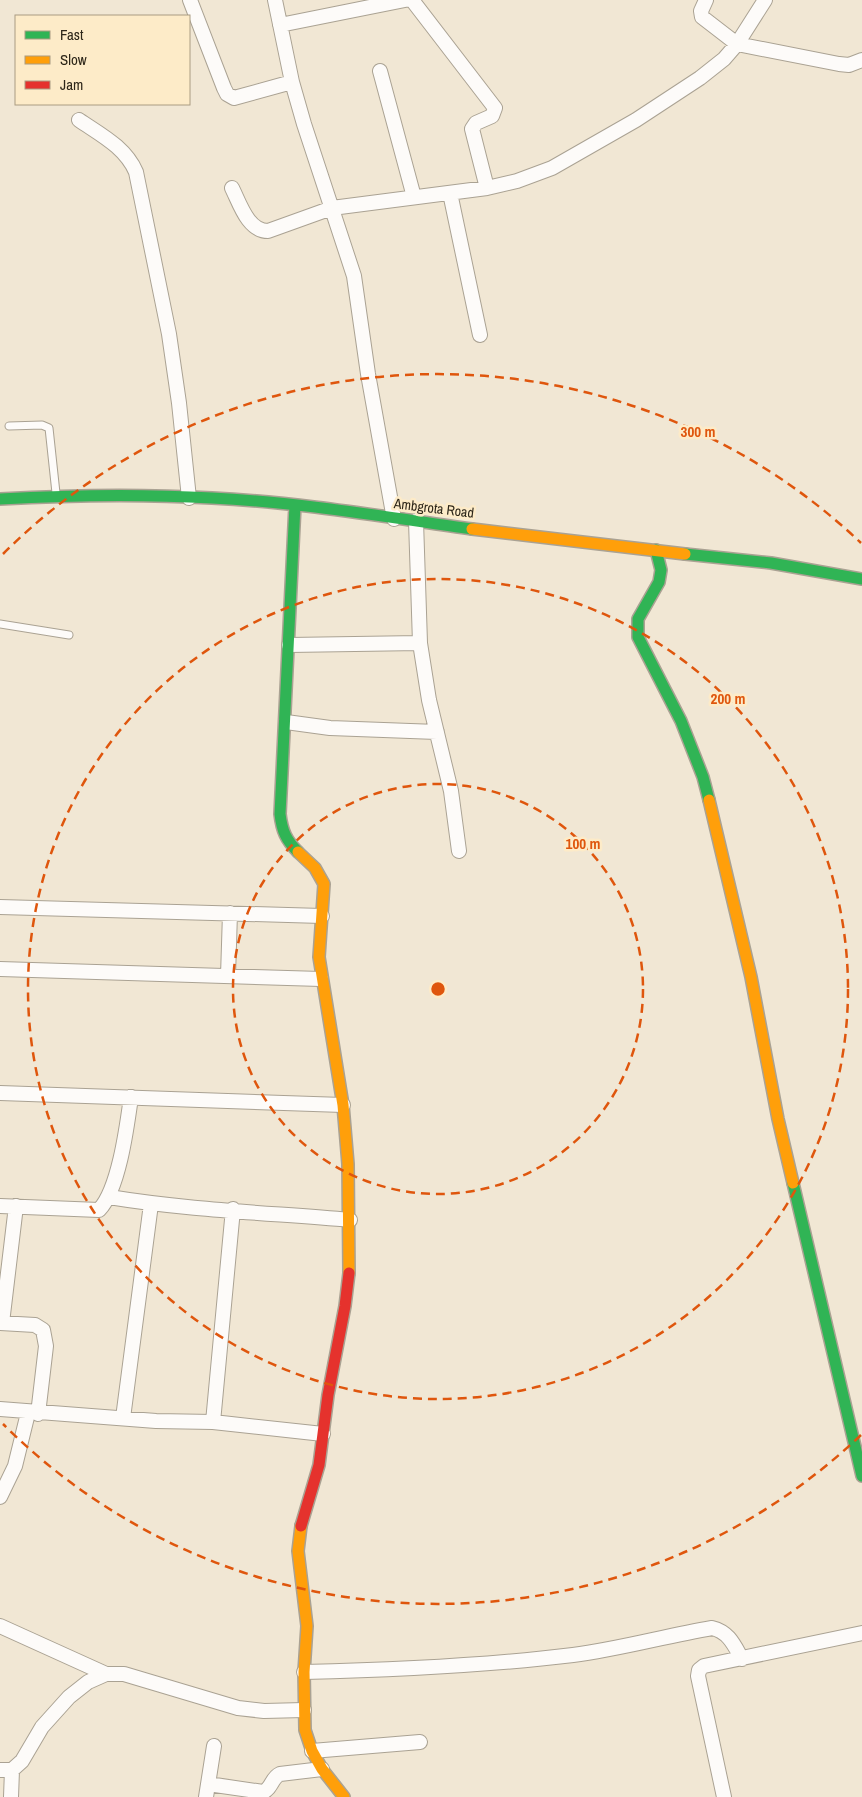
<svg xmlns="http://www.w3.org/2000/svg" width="862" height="1797" font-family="'Archivo Narrow',sans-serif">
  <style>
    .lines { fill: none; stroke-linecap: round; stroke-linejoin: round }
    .lane-casing { stroke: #aaa293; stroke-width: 9 }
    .street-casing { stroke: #aaa293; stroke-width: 16 }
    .fast-casing { stroke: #aaa293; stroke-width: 14 }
    .slow-casing { stroke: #aaa293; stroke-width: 14 }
    .jam-casing { stroke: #aaa293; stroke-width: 14 }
    .lane { stroke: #fdfbf9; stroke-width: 7 }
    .street { stroke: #fdfbf9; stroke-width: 14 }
    .fast { stroke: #30b455; stroke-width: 11 }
    .slow { stroke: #ff9f0a; stroke-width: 11 }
    .jam { stroke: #e5322d; stroke-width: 11 }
    .ring { fill: none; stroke: #df560d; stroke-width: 2.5; stroke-dasharray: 9 6 }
    .labels { text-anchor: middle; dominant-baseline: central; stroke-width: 5; stroke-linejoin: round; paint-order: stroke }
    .street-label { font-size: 14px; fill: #2d2619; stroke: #fdebc8 }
    .centre { fill: #df560d; stroke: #fdebc8; stroke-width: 2.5 }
    .ring-label { font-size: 15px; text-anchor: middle; font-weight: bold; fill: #df560d; stroke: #fdebc8; stroke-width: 5; stroke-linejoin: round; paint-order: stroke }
  </style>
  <rect width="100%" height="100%" fill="#f1e7d4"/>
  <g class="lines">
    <defs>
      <path id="lane" d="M9 426 42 425 49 428 56 493
        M0 624 69 635"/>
      <path id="street" d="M190 0 224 88 227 94 234 98 292 82
        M275 0 292 82 304 124 354 276 368 374 394 519
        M412 0 495 108 492 116 476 123 472 129 487 188
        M706 0 701 11 702 17 737 44 839 64 849 65 862 60
        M280 25 405 0
        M380 71 414 197
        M79 120C101 135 125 147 136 172L169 334 179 403 189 498
        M232 188C240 204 248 231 268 231L332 208 487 188 517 181 552 168 636 120 700 78 724 59 737 44 765 0
        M450 193 480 335
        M416 521 420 643 429 700 451 791 459 851
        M289 645 420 643
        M286 722 330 728 437 732
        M0 907 322 916
        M0 969 321 979
        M228 976 230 913
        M0 1093 343 1105
        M109 1197C188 1210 270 1213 350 1220
        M0 1206 99 1210C119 1189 127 1126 131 1097
        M0 1323 35 1325 43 1330 46 1346 38 1414
        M2 1323 16 1206
        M0 1409 156 1421 213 1422 323 1434
        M123 1418 151 1204
        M213 1422 233 1209
        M0 1497 15 1466 28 1413
        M0 1626 106 1674
        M304 1672C394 1670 484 1666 573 1655 620 1649 665 1636 712 1628 729 1632 734 1645 742 1659
        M312 1751 420 1742
        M0 1770H12L22 1761 42 1727 69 1697 88 1682 106 1674H124L238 1708 264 1711 304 1710
        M208 1784 263 1792C272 1789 271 1778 280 1774L322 1769
        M11 1797 12 1770
        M206 1797 214 1746
        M724 1797 698 1676 699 1670 704 1666 862 1633"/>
      <path id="fast" d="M0 499C71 495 142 494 212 498 299 502 386 517 472 529
        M295 505 280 814C282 831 286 840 298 852
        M656 550 661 570 659 582 638 619V637L681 721 703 777 709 800
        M685 554 771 563 862 579
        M793 1183 862 1476"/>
      <path id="slow" d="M472 529 685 554
        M709 800 751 977 778 1119 793 1183
        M298 852 315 868 324 884 319 957 343 1105 348 1164 349 1273
        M301 1526 298 1551 307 1626 304 1672 305 1730 312 1751 322 1769 344 1797"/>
      <path id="jam" d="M301 1526 319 1465 328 1395 345 1306 349 1273"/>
    </defs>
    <use href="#lane" class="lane-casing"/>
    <use href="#street" class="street-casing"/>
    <use href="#fast" class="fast-casing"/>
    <use href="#slow" class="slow-casing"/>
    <use href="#jam" class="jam-casing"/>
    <use href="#lane" class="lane"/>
    <use href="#street" class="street"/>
    <use href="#fast" class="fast"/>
    <use href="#slow" class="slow"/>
    <use href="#jam" class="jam"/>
  </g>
  <g class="ring">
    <circle cx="438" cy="989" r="205"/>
    <circle cx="438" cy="989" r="410"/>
    <path d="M861 1435A615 615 0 0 1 3 1424M3 554A615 615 0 0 1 861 543"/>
  </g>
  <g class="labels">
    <g class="street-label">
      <text transform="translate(434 508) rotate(7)">Ambgrota Road</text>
    </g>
  </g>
  <circle cx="438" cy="989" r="8" class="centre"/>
  <g class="ring-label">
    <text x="698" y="437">300 m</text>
    <text x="728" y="704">200 m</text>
    <text x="583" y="849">100 m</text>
  </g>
  <rect x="15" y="15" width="175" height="90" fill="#fdebc8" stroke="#aa9c82"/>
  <rect x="25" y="31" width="25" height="8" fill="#30b455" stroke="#aa9c82"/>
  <text x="60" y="40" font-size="15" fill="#2d2619">Fast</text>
  <rect x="25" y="56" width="25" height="8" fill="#ff9f0a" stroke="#aa9c82"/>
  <text x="60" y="65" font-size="15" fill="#2d2619">Slow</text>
  <rect x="25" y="81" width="25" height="8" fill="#e5322d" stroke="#aa9c82"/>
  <text x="60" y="90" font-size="15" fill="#2d2619">Jam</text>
</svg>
